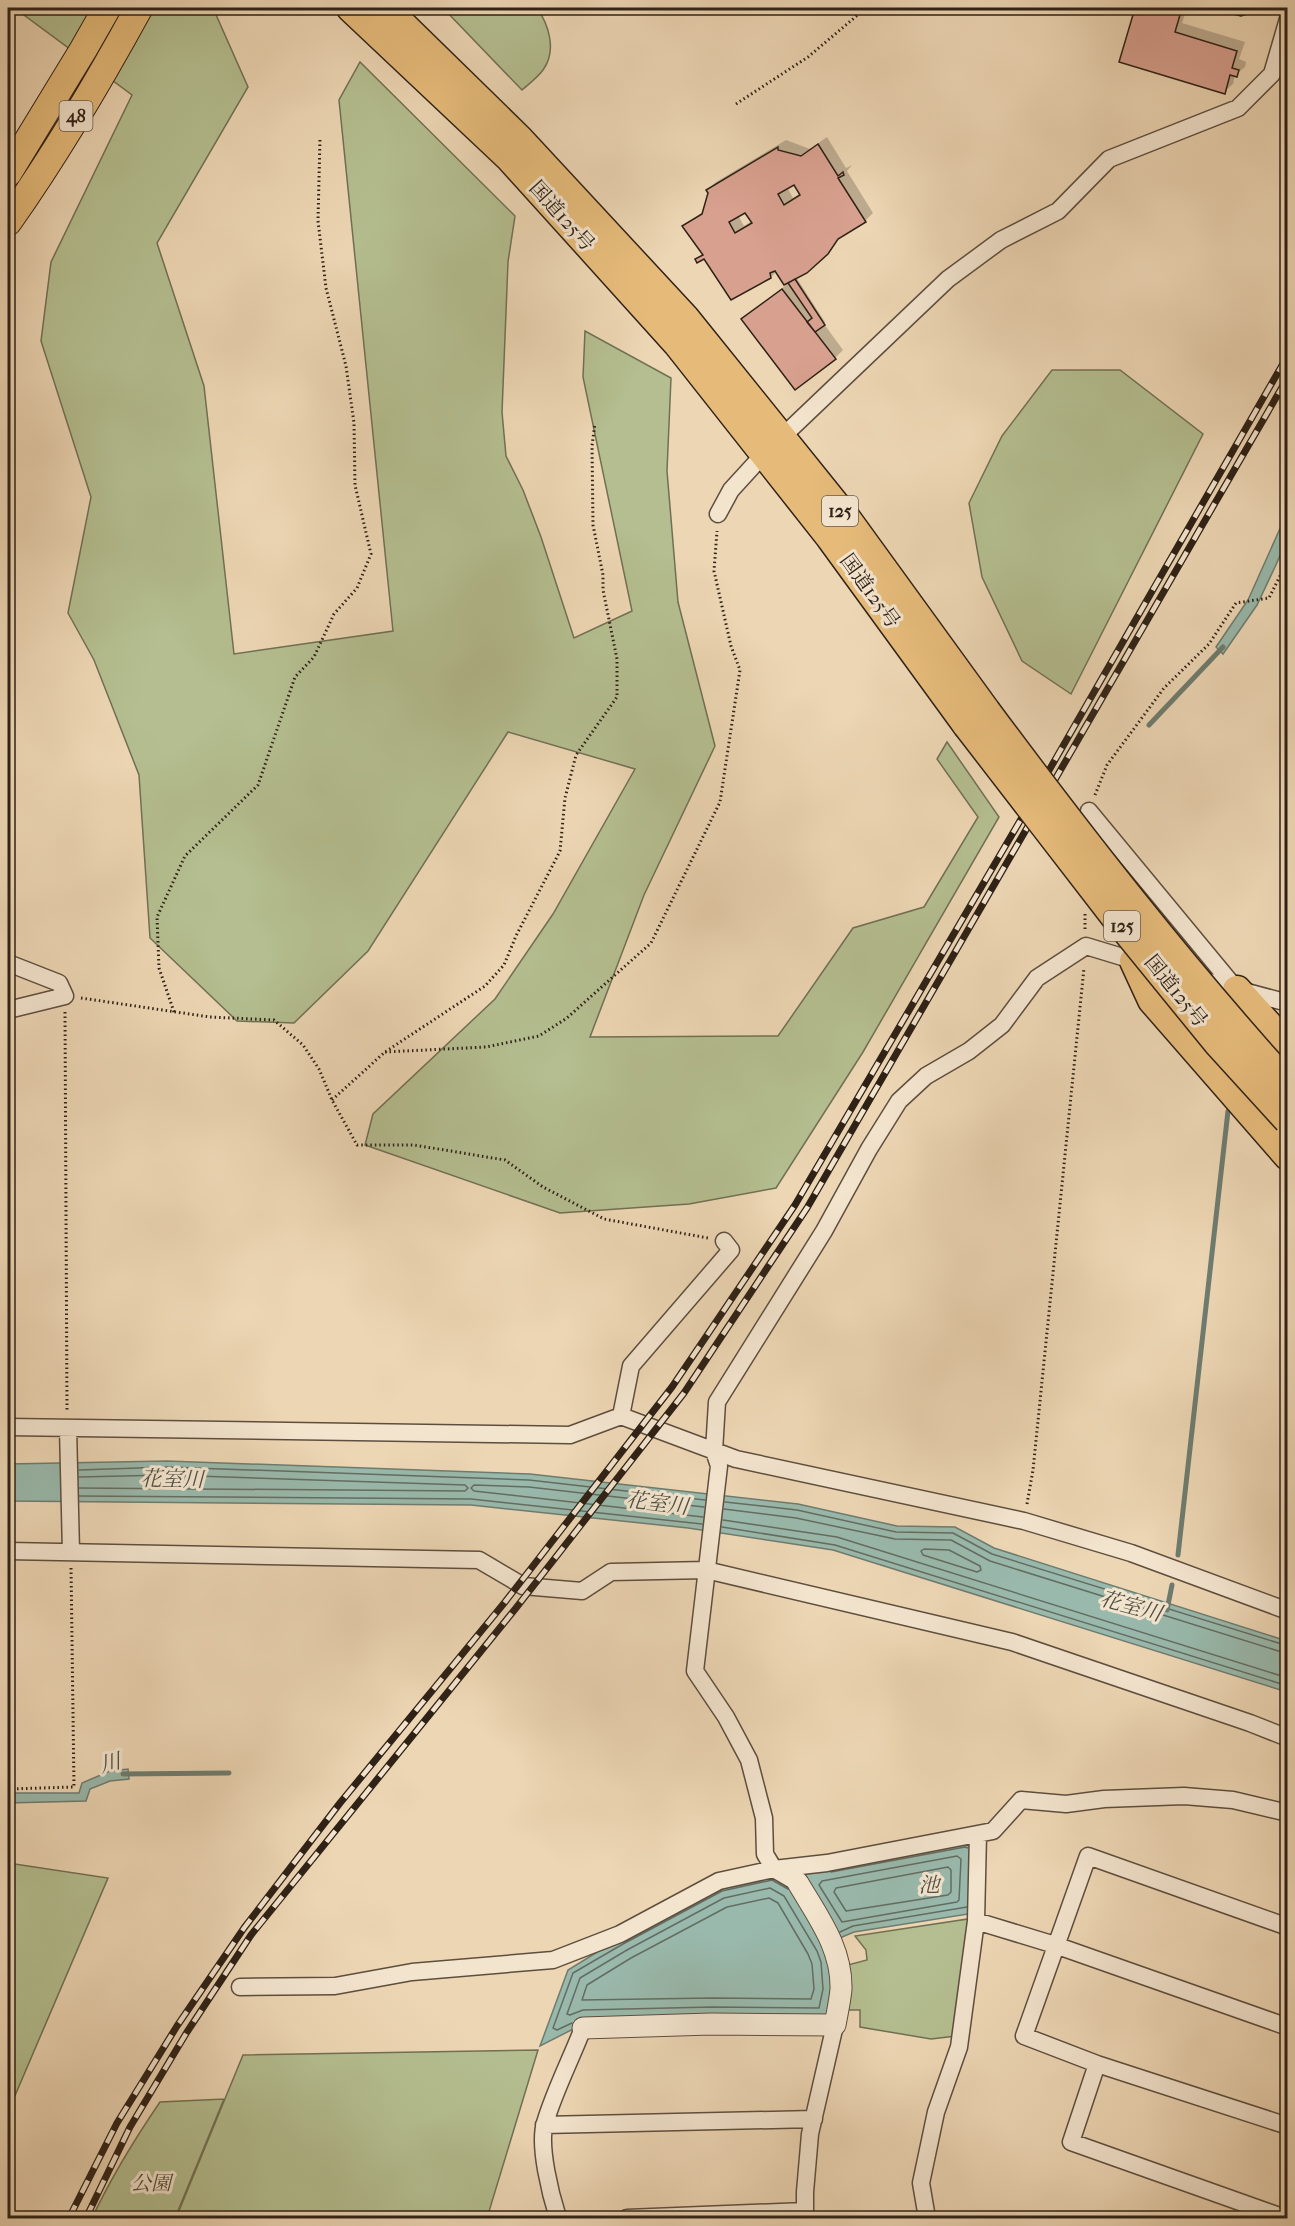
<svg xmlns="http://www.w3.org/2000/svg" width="1295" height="2226" font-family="'IM FELL French Canon','Noto Serif JP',serif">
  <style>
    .green { fill: #b4be90; stroke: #717053; stroke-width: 1.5 }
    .water { fill: #99b9ac; stroke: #6e7c70; stroke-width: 1.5 }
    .shadow { fill: #0003; fill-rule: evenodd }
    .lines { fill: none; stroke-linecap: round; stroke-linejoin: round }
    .shore { stroke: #646d61; stroke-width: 1.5 }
    .stream { stroke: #6e7c70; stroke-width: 5 }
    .building { fill: #d8a08f; stroke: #2e2116; stroke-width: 1.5; fill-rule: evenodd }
    .minor-casing { stroke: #5e4e3e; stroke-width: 19 }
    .tertiary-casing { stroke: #5e4e3e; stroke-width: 23 }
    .primary-casing { stroke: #2e2116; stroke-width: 29 }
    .trunk-casing { stroke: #2e2116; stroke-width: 31 }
    .path { stroke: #2e2116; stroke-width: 3; stroke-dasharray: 1.5 3; stroke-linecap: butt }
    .minor { stroke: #f3e4ce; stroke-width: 16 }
    .tertiary { stroke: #f3e4ce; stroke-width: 21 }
    .primary { stroke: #e6bb7a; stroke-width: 27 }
    .trunk { stroke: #e6bb7a; stroke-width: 28 }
    .rail-casing { stroke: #2e2116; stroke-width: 7 }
    .rail { stroke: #f3e4ce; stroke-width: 4.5; stroke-dasharray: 14; stroke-linecap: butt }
    .trunk-bridge-casing { stroke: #2e2116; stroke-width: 31; stroke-linecap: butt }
    .trunk-bridge { stroke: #e6bb7a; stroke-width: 28 }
    .labels { text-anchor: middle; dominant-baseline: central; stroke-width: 6; stroke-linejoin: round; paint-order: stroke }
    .shield { fill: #f3e4ce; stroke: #695c4d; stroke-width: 1.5 }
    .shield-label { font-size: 18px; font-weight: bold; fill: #2e2116 }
    .street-label { font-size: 20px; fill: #2e2116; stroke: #f3e4ce }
    .park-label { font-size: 20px; font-style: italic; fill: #504834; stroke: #f3e4ce }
    .water-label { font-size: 21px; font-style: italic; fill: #4e4f43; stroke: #f3e4ce }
  </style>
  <rect width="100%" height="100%" fill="#edd6b4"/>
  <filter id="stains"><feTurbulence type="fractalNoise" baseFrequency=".00333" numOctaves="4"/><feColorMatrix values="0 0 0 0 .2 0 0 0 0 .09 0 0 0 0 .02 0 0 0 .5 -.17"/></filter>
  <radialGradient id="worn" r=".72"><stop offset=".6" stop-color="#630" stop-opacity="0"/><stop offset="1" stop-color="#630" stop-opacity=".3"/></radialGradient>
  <path class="green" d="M23 8H213L248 87 157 243 204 386 234 654 393 631 339 100 360 62 515 216 508 262 502 412 506 456 523 490 541 537 574 638 632 611 583 377 585 331 671 378 667 471 678 602 715 746 644 895 590 1037 778 1036 853 928 924 907 978 817 937 759 947 742 999 817 863 1052 776 1188 689 1204 560 1213 365 1145 373 1114 495 999 553 914 635 769 508 732 368 951 294 1023 237 1021 150 938 139 775 94 660 68 613 91 497 41 341 51 262 132 95 24 15Z
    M443 8H537C549 25 557 51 543 70 538 77 529 84 522 90Z
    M1052 370H1120L1203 434 1071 694 1022 661 982 577 969 503 1002 436Z
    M8 1863 108 1878 8 2112Z
    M968 1919 956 2036 931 2039 860 2027V2010H842L840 1967 867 1960 866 1950 855 1936Z
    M538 2050 487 2218H176L243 2055Z
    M224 2099 175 2218H92C111 2178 134 2140 160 2102Z"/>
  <path class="water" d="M1287 513V540L1275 567 1257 605 1223 654 1216 647 1248 600Z
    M167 1461 530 1474 798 1504 897 1526 955 1527 994 1548 1287 1641V1692L833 1550 688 1528 471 1505 8 1501V1464Z
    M128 1769 129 1779 110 1781 90 1789 86 1801 8 1803V1793H79L82 1783 110 1771Z
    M975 1838 972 1919 968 1914 854 1932 835 1940 785 1871Z
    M773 1874 794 1886 834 1959 832 2022 583 2024 540 2046 568 1970 620 1938 720 1885Z"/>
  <path class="shadow" d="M1137 8H1187L1182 23 1245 42 1239 59 1246 62 1245 67 1235 75 1233 84 1224 92 1120 61Z
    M1215 8H1253L1249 11 1233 13Z
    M827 137 846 168 852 165 847 171 873 213 865 221 842 234 827 253 796 277 825 322 824 324 843 350 835 358 743 319 786 285 777 271 771 277 705 257 697 260 703 253 684 226 704 211 709 193 708 190 716 182 786 140 810 149ZM794 183 801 193 793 198 787 187ZM745 211 752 221 744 226 738 215Z"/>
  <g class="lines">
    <path class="shore" d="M79 1470 167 1467 529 1480 705 1500
      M79 1477 167 1475 465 1485 468 1488 465 1491 79 1488
      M79 1496 471 1499 702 1524
      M725 1502 797 1510 896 1532 953 1533 992 1554 1288 1646
      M724 1509 796 1518 895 1539 951 1540 990 1561 1288 1654
      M703 1517 474 1491 471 1488 474 1485 529 1487 704 1507
      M723 1520 837 1537 1288 1678
      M722 1527 835 1545 1288 1686
      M924 1549 949 1550 980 1566 981 1570 977 1572 923 1555 921 1551Z
      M957 1856 961 1859 959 1900 957 1902 842 1922 819 1885 822 1881Z
      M948 1867 951 1870V1892L948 1895 846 1911 834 1892 836 1888Z
      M831 1872 965 1847 968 1848
      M770 1888 784 1896 817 1951 821 1962 823 1989 819 2008 712 2007 583 2010 570 2015 567 2014 580 1978 627 1950 724 1898Z
      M769 1898 778 1903 808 1954 812 1964 814 1989 811 1999 712 1998 582 2000 587 1985 631 1958 727 1907Z
      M840 1932 853 1926 967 1907
      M572 2023 557 2030 553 2028 573 1973 623 1944 722 1891 772 1880 788 1889"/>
    <path class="stream" d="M1149 725 1223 647
      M1178 1555 1228 1111
      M1167 1610 1172 1585
      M123 1774 229 1773"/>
  </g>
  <path class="building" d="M1135 8H1182L1175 32 1237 51 1232 68 1239 70 1237 77 1230 75 1225 94 1119 62Z
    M1210 8H1235L1233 14Z
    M1235 8H1256L1250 13 1241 16 1233 14Z
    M818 144 838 176 843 172 844 175 838 178 866 222 838 239 828 254 807 273 784 285 775 271 770 273 771 278 731 300 704 259 697 263 695 259 703 255 682 226 702 214 708 193 706 190 778 147V150L801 156ZM794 185 800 195 784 205 778 194ZM745 213 752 223 735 233 729 222Z
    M795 279 825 325 815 332 807 322 812 318 788 283Z
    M782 289 836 359 795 390 741 319Z"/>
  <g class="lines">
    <defs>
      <path id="minor" d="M781 438 948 279 1001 240 1058 211 1109 159 1238 108 1272 74 1288 19
        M718 514 731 490 764 454
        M1089 811 1237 990
        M8 963 59 983 65 996 8 1010
        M1199 979 1288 1003
        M621 1416 736 1459 1024 1521 1131 1553 1288 1611
        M8 1427 570 1435 621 1416 631 1366 731 1250 724 1241
        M68 1428 71 1552
        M8 1551 479 1560 523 1586 582 1591 611 1572 706 1570 1012 1642 1250 1723 1288 1738
        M978 1834 976 1921 1055 1945 1288 2027
        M798 1883 774 1869 765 1854 764 1818 749 1760 726 1717 695 1671 719 1466 714 1451 717 1402 824 1231 869 1149 899 1101 926 1076 969 1051 1002 1025 1037 978 1086 946 1142 963
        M240 1987 335 1986 412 1972 553 1960 620 1934 719 1881 774 1869 827 1863 993 1831 1021 1800 1066 1804 1104 1799 1184 1796 1233 1800 1288 1813
        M1097 2064 1024 2036 1088 1856 1288 1927
        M544 2125 814 2119
        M558 2218C551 2196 538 2146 545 2123 554 2092 571 2059 583 2028
        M627 2218 805 2211
        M805 2218V2192L810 2134 835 2025
        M927 2218 921 2183 936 2112 959 2047 976 1921
        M1285 2218 1071 2142 1097 2064 1288 2126"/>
      <path id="tertiary" d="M583 2028 711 2024 835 2025C837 2014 840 2001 841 1989 842 1948 818 1917 798 1883"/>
      <path id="primary" d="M8 173 83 50 107 8
        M8 222C56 154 99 81 139 8"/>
      <path id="trunk" d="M351 8 510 158 677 343 830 537 967 725
        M385 8 519 139 685 318 846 518 986 711
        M1134 961 1152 1000 1288 1156
        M1237 990 1288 1047"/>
    </defs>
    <use href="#minor" class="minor-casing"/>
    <use href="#tertiary" class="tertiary-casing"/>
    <use href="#primary" class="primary-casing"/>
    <use href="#trunk" class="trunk-casing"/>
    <path class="path" d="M736 104 808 57 866 8
      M1095 795 1107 765 1164 688 1209 644 1236 603 1269 598 1288 560
      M1085 914V932
      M81 998 210 1017 274 1020 303 1045 319 1069 332 1100 357 1145H414L505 1160 543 1187 604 1219 708 1238
      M65 1012 67 1411
      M174 1012 159 968 157 917 185 856 258 785 295 677 314 657 334 614 357 588 371 554 355 485 354 423 346 366 326 288 318 221 320 138
      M385 1052 486 1047 539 1036 567 1018 651 943 720 802 740 670 731 646 714 571 717 531
      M332 1100 385 1052 485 986 504 965 516 936 560 851 565 798 576 755 617 697V659L603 590V575L593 525 592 446 595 423
      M1027 1504 1033 1470 1084 968
      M8 1789 74 1787 71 1567"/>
    <use href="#minor" class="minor"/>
    <use href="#tertiary" class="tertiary"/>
    <use href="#primary" class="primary"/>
    <use href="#trunk" class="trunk"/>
    <defs>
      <path id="rail" d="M69 2218 117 2123 177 2026 244 1928 340 1803 505 1602 672 1387 795 1205 1017 826 1288 355
        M86 2218 130 2127 187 2032 251 1935 516 1608 684 1393 807 1208 1288 377"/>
    </defs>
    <use href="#rail" class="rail-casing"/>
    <use href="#rail" class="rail"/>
    <defs>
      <path id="trunk-bridge" d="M986 711C1082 840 1180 966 1288 1085
        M967 725 1116 918 1217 1042 1288 1120"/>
    </defs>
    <use href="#trunk-bridge" class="trunk-bridge-casing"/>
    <use href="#trunk-bridge" class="trunk-bridge"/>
  </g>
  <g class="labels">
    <g class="shield">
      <rect x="59.5" y="101" width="33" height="30" rx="4.5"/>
      <rect x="822" y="496" width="36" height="30" rx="4.5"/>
      <rect x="1104" y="911" width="36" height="30" rx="4.5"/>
    </g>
    <g class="shield-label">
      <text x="76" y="116">48</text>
      <text x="840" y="511">125</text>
      <text x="1122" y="926">125</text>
    </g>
    <g class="street-label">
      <text transform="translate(562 216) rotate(48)">国道125号</text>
      <text transform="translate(870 591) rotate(54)">国道125号</text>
      <text transform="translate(1176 991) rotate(51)">国道125号</text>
    </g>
    <g class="park-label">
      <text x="151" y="2183">公園</text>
    </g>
    <g class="water-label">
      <text transform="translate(172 1479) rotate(1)">花室川</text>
      <text transform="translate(657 1503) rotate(7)">花室川</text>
      <text transform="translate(1131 1606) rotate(15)">花室川</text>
      <text transform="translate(110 1763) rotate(-14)">川</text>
      <text x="929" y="1885">池</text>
    </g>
  </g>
  <rect width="1295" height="2226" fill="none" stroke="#edd6b4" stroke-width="30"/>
  <rect x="9" y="9" width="1277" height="2208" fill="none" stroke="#2e2116" stroke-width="3"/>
  <rect x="15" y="15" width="1265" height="2196" fill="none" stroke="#2e2116" stroke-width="1.5"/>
  <rect width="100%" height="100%" filter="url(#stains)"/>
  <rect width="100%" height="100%" fill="url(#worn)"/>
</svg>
